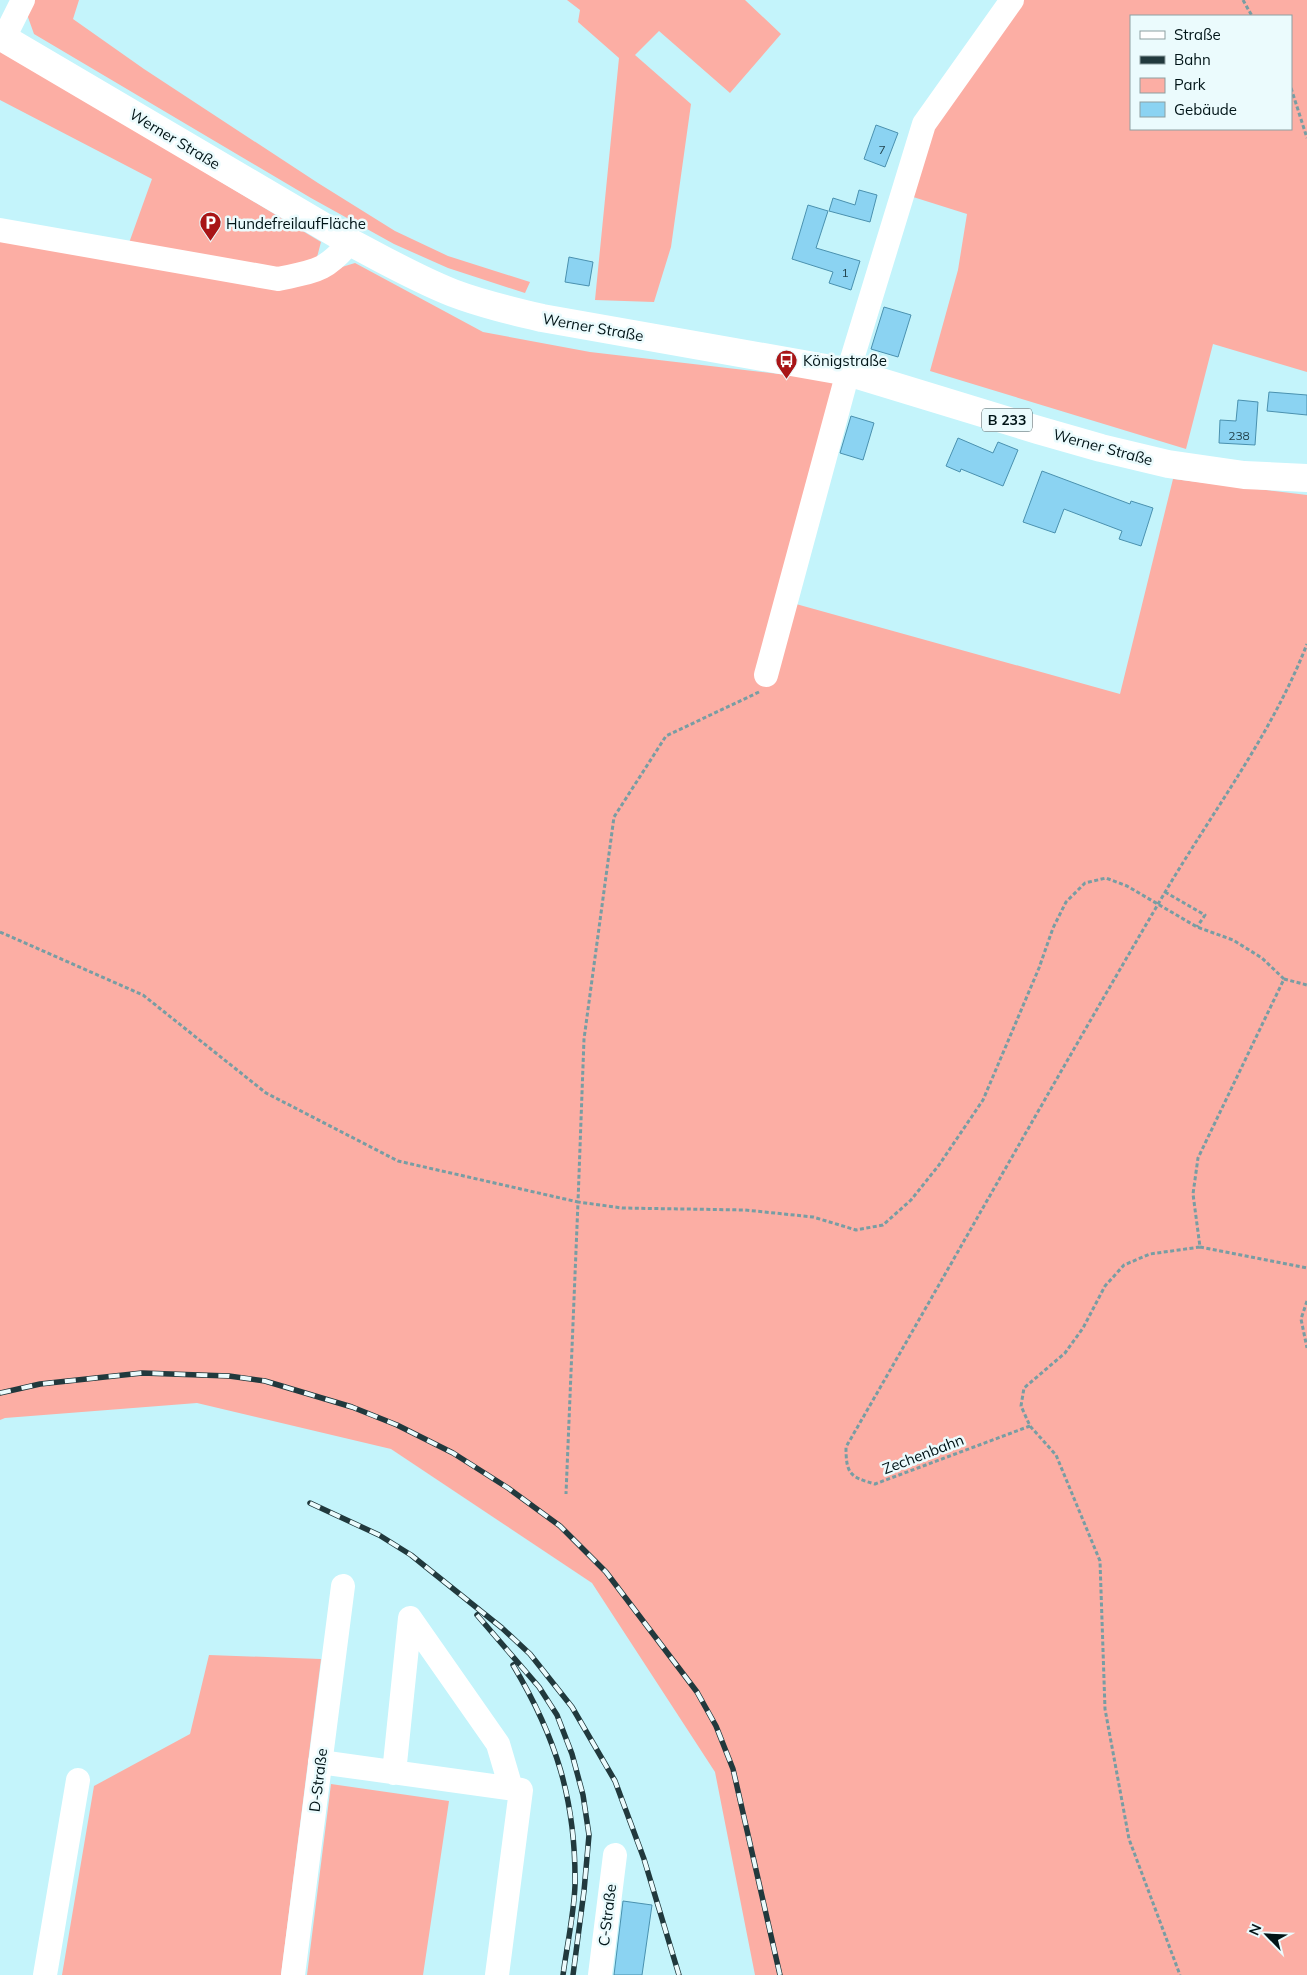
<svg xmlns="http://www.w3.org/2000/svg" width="1307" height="1975" font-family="Mulish,sans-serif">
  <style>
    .green { fill: #fcaea4; fill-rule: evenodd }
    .building { fill: #8bd3f2; stroke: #4a91af }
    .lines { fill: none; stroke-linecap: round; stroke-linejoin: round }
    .path { stroke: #789da3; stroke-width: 3; stroke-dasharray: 4 2.5; stroke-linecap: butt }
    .minor { stroke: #fff; stroke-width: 24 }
    .major { stroke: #fff; stroke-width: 28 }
    .rail-casing { stroke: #21393d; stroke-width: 5.5 }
    .rail { stroke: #ebfbfd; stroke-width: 4; stroke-dasharray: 11; stroke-linecap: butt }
    .labels { text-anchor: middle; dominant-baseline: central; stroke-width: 5; stroke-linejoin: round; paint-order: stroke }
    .number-label { font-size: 12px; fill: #23444e }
    .shield { fill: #ebfbfd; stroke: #46595c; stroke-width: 1 }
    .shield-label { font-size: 14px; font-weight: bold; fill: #001417 }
    .street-label { font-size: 15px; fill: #001417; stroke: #ebfbfd }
    .poi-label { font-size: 15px; fill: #001417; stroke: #ebfbfd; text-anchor: start }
  </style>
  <rect width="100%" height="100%" fill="#c4f4fb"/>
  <path class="green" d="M26 0H79L73 19 144 69 318 183 395 231 448 256 530 282 525 293 448 268 394 244 311 198 34 34 24 6Z
    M567 0H745L781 34 730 93 659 31 635 55 691 104 671 247 654 302 595 300 619 58 578 22 580 10Z
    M1020 0H1307V372L1213 344 1186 449 930 371 958 270 967 214 910 196 927 134ZM1131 16H1291V129H1131Z
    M0 49 321 242 316 261 270 271 129 243 152 179 0 100Z
    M0 241 280 286 355 263 483 332 590 352 847 382 796 604 1120 694 1173 479 1307 495V1975H755L715 1772 592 1583 391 1449 197 1403 5 1418 0 1420Z
    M209 1655 321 1659 281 1975H62L94 1786 190 1734Z
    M331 1784 449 1801 423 1975H307Z"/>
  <path class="building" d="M876 125 898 133 885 167 864 159Z
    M859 190 877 195 870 222 829 211 833 198 855 205Z
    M808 205 828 211 816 248 860 261 851 290 829 283 833 272 792 259Z
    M569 257 593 262 589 286 565 282Z
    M884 307 911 315 898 357 871 349Z
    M1269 392 1307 395V415L1267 411Z
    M1238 400 1258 402 1255 445 1219 443 1220 420 1236 421Z
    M851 416 874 423 863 460 840 453Z
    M958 438 993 453 998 442 1018 450 1003 486 961 469 960 472 946 466Z
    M1042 471 1130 504 1131 501 1153 508 1141 546 1119 539 1122 531 1064 509 1055 533 1023 522Z
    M623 1901 652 1905 642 1975H614Z"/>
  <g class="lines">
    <path class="path" d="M1243 0 1252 16
      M1291 88 1307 138
      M759 692 666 736 614 817 584 1039 578 1202 622 1208 745 1210 813 1217 856 1230 883 1225 911 1200 939 1165 983 1100 1039 968 1053 928 1066 902 1085 883 1106 878 1127 886 1197 927 1233 940 1262 958 1284 979 1198 1158 1193 1194 1200 1247 1150 1254 1124 1265 1105 1286 1083 1328 1065 1353 1024 1388 1021 1406 1030 1426 1056 1455 1100 1561 1105 1709 1129 1839 1180 1975
      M1165 892 1205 915 1197 927
      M0 932 143 995 266 1093 398 1161 578 1202 566 1494
      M1284 979 1307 985
      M1200 1247 1307 1268
      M1307 1301 1301 1319 1307 1348
      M1030 1426 875 1484C850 1477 846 1474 846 1447 952 1263 1056 1078 1164 894 1212 812 1272 734 1307 644"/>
    <path class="minor" d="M4 38 23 0
      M0 230 278 279C315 271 325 272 350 242
      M766 675 848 372 924 124 1012 0
      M320 1762 521 1790 497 1975
      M394 1773 410 1618 498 1744 511 1788
      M45 1975 78 1780
      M293 1975 343 1586
      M600 1975 615 1855"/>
    <path class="major" d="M0 36 350 242C384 260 417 279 453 293 482 304 512 311 542 318L848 372 1038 430 1101 448 1168 464 1244 475 1307 478"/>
    <defs>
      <path id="rail" d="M0 1393 40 1384 142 1373 229 1376 265 1381 352 1407 397 1425 453 1453 508 1488 560 1526 606 1572 697 1692 716 1726 733 1769 780 1975
        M310 1503 379 1535 411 1555 502 1628 530 1654 572 1707 615 1781 644 1859 679 1975
        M477 1615 539 1687 557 1715 572 1754 583 1795 589 1835 584 1891 573 1975
        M513 1665C556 1737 576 1800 575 1885 574 1914 567 1945 563 1975"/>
    </defs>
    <use href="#rail" class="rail-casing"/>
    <use href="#rail" class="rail"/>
  </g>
  <defs>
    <symbol id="parking-pin" viewBox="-11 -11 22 30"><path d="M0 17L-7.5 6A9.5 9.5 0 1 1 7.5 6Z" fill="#a81517" stroke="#ebfbfd"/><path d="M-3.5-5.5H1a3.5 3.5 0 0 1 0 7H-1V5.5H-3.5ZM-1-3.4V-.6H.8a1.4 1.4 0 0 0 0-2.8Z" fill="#fff"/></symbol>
    <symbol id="bus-pin" viewBox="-11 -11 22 30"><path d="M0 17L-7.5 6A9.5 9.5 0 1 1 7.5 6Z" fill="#a81517" stroke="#ebfbfd"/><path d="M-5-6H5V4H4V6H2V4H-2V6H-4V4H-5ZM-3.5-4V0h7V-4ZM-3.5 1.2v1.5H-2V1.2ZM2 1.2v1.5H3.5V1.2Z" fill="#fff"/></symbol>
  </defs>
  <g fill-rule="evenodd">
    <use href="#parking-pin" x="198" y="210" width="25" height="34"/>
    <use href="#bus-pin" x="774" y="348" width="25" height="34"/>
  </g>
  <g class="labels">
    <g class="number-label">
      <text x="882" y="149">7</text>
      <text x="845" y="272">1</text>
      <text x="1239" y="435">238</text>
    </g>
    <rect class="shield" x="982" y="408.5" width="50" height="23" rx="4"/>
    <g class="shield-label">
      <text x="1007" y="420">B 233</text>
    </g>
    <g class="street-label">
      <text transform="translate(175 139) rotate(31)">Werner Straße</text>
      <text transform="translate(593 327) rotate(10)">Werner Straße</text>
      <text transform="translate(1103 447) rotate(15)">Werner Straße</text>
      <text transform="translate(923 1454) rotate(-21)">Zechenbahn</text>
      <text transform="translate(318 1780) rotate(-83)">D-Straße</text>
      <text transform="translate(607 1915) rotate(-83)">C-Straße</text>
    </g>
    <g class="poi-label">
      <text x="226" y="223">HundefreilaufFläche</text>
      <text x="803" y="360">Königstraße</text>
    </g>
  </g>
  <rect x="1130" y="15" width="162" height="115" fill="#ebfbfd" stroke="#8d9fa1"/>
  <rect x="1140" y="31" width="25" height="8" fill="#ffffff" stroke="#8d9fa1"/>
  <text x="1174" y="40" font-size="15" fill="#001417">Straße</text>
  <rect x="1140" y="56" width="25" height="8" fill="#21393d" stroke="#8d9fa1"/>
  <text x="1174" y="65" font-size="15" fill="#001417">Bahn</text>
  <rect x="1140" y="78" width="25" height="15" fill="#fcaea4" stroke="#8d9fa1"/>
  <text x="1174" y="90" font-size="15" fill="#001417">Park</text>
  <rect x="1140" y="102" width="25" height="15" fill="#8bd3f2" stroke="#8d9fa1"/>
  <text x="1174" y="115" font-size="15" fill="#001417">Gebäude</text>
  <g transform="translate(1267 1935) rotate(294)" stroke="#ebfbfd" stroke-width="4" paint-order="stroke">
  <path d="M0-4L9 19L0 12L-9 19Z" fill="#001417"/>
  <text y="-8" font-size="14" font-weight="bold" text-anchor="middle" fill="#001417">N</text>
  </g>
</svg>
